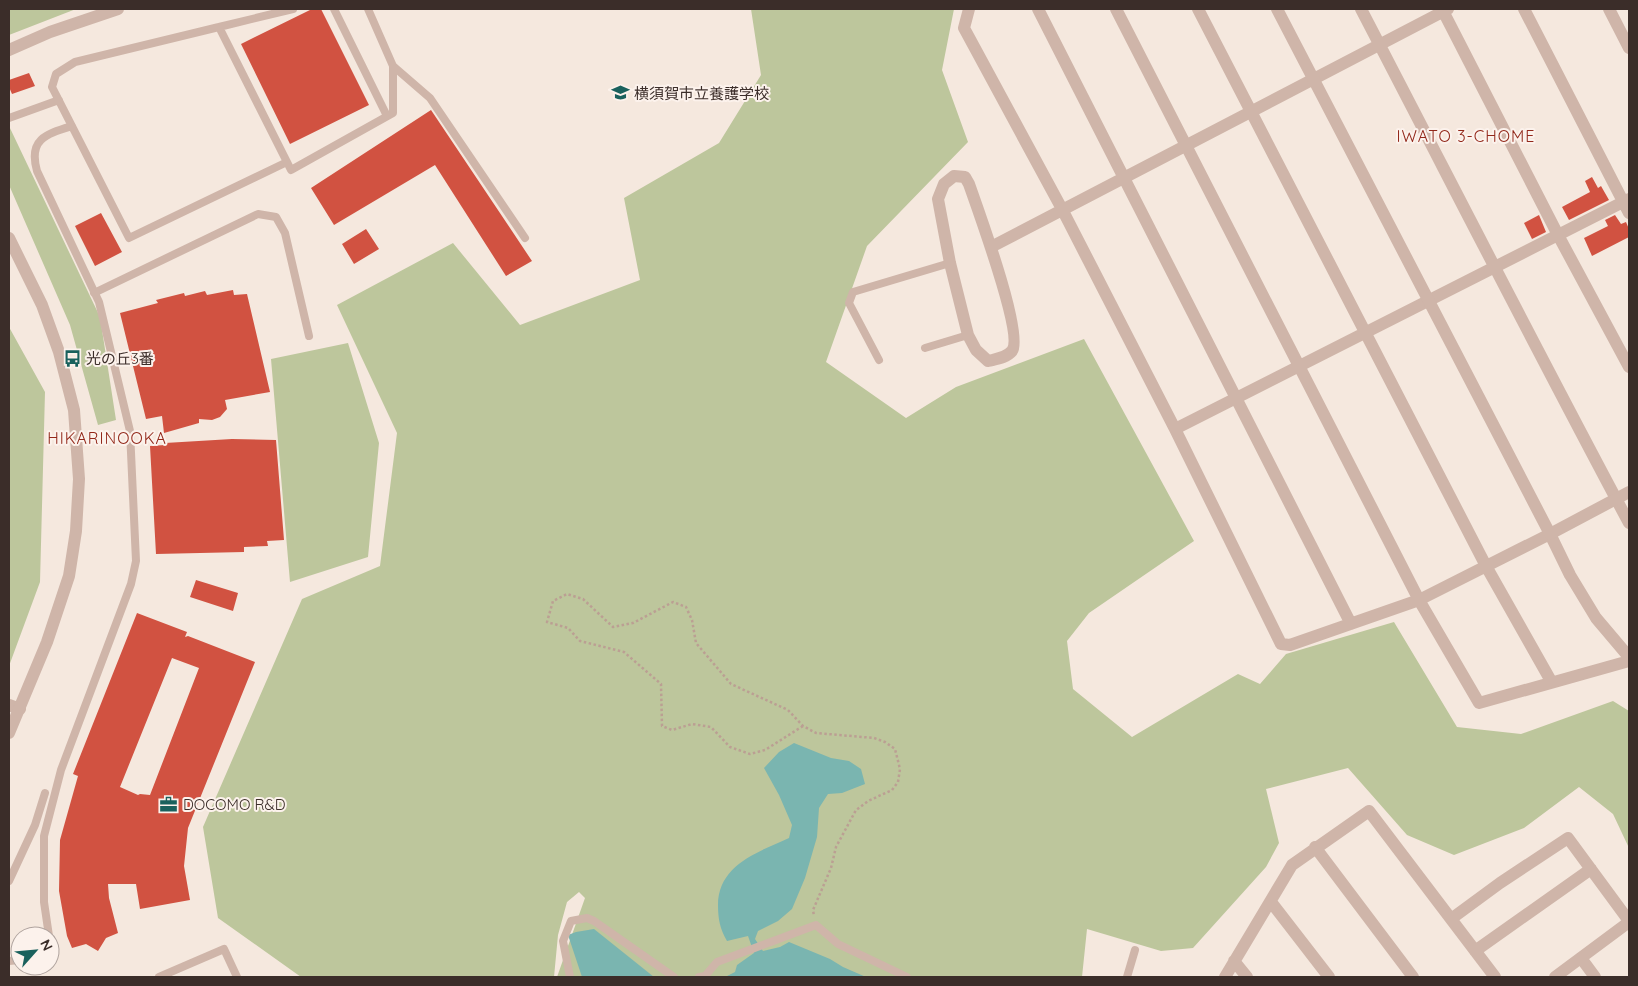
<svg xmlns="http://www.w3.org/2000/svg" width="1638" height="986" font-family="Quicksand,'Noto Sans JP',sans-serif">
  <style>
    .green { fill: #bdc69c }
    .water { fill: #7ab5b0 }
    .building { fill: #d15241; fill-rule: evenodd }
    .lines { fill: none; stroke-linecap: round; stroke-linejoin: round }
    .path { stroke: #bb9f93; stroke-width: 2.5; stroke-dasharray: 2.5 2.5; stroke-linecap: butt }
    .service { stroke: #cfb5a9; stroke-width: 8 }
    .minor { stroke: #cfb5a9; stroke-width: 12 }
    .tertiary { stroke: #cfb5a9; stroke-width: 12 }
    .labels { text-anchor: middle; dominant-baseline: central; stroke-width: 4; stroke-linejoin: round; paint-order: stroke }
    .poi-label { font-size: 15px; fill: #3b2d29; stroke: #fcf2ec; text-anchor: start }
    .neighbourhood-label { font-size: 16px; letter-spacing: 1px; fill: #92281a; stroke: #fcf2ec }
  </style>
  <rect width="100%" height="100%" fill="#f5e8de"/>
  <path class="green" d="M9 9H76L9 35Z
    M751 9H954L942 70 968 142 867 246 826 362 906 418 956 387 1084 339 1194 541 1089 613 1067 641 1073 689 1132 737 1238 674 1260 684 1286 654 1394 622 1457 727 1521 734 1613 701 1629 711V848L1613 814 1579 787 1524 828 1454 855 1407 835 1348 768 1266 789 1279 843 1266 867 1193 948 1161 951 1087 929 1082 977H557L585 898 579 892 567 902 558 935 554 977H301L218 918 203 827 302 599 380 566 397 433 337 305 453 243 520 325 640 280 624 198 719 143 761 75Z
    M9 126 100 317 116 420 98 425 70 325 9 185Z
    M9 327 45 392 40 582 9 666Z
    M348 343 379 443 368 557 290 582 271 359Z"/>
  <path class="water" d="M794 743 831 758 849 761 861 769 865 784 842 793 828 794 819 808 817 837 805 878 792 909 778 921 758 931 755 939 763 951 780 947 789 942 830 959 843 967 866 977H725L735 972 737 965 754 953 748 936 727 941C720 929 718 919 718 905 718 865 758 852 789 838L792 825 779 795 764 768 779 752Z
    M594 929 654 977H582L568 935 576 932Z"/>
  <path class="building" d="M312 9H321L369 105 290 144 241 44Z
    M29 73 35 86 12 94 9 87V80Z
    M431 110 532 261 506 276 435 165 334 225 311 188Z
    M1592 177 1598 188 1601 186 1609 200 1569 220 1562 207 1590 192 1585 181Z
    M101 213 122 252 95 266 75 226Z
    M1539 215 1546 232 1532 239 1524 223Z
    M1615 215 1621 224 1626 222 1629 229V237L1592 256 1584 238 1608 226 1605 220Z
    M366 229 379 249 354 264 342 244Z
    M233 290 234 295 247 294 270 392 225 400 227 409 220 417 212 420 199 419V423L164 433 162 416 146 419 120 313 158 303 156 300 184 293 185 296 205 291 207 295Z
    M232 439 276 440 284 540 267 541 268 546 244 547V552L156 554 150 446 165 445V443Z
    M196 580 238 593 233 611 190 597Z
    M137 613 187 632 185 637 188 636 255 662 188 828 184 866 190 900 140 909 136 884H108L109 898 118 933 106 938 98 951 86 944 72 948 67 936 59 891 60 840 78 776 73 774ZM172 658 199 668 150 795 140 794 138 795 120 787Z"/>
  <g class="lines">
    <path class="path" d="M803 726 765 750 750 754 730 747 711 727 692 724 672 730 662 726 661 684 624 652 580 641 568 628 547 622 553 601 567 594 583 599 613 627 633 623 673 602 686 607 692 620 696 643 731 684 788 710 803 726 816 733 874 738 885 742 895 749 900 769 898 782 892 790 868 801 856 810 836 847 831 868 813 910 814 916"/>
    <path class="service" d="M293 9 219 27 291 170 393 113V66
      M334 9 387 116
      M368 9 393 66 430 98 525 238
      M219 27 75 62 56 74 52 87 129 238 287 162
      M9 118 59 100
      M94 293 258 214 276 217 285 233 309 336
      M925 348 968 335
      M879 360 849 303 853 292 950 263
      M9 881 35 825 45 793
      M49 936 44 902V836L61 770 131 584 136 561 130 431 99 302 37 171C28 139 46 134 72 126
      M50 944V949
      M9 961 20 960
      M159 977 224 949 237 977
      M570 977 563 941 571 921 587 918 594 921 674 977
      M699 977 705 976 717 962 816 925 838 944 907 977
      M1127 977 1135 950"/>
    <path class="minor" d="M969 9 964 28 1062 209 1175 429 1281 644 1290 645 1419 600 1550 534 1570 575 1596 618 1629 657
      M1038 9 1351 624
      M1116 9 1419 600 1479 703 1629 661
      M1198 9 1486 566 1551 681
      M1361 9C1450 180 1538 353 1629 523
      M1442 9 1558 235 1629 367
      M1524 9 1629 213
      M954 176 965 177 969 184C977 207 1024 335 1012 351 1006 358 996 359 988 361L976 350 968 335 950 263 938 199 944 184Z
      M991 247 1448 9
      M1175 429 1629 199
      M9 705 20 709
      M1315 847 1413 977
      M1271 902 1329 977
      M1451 919 1500 883 1568 838 1629 921
      M1475 951 1591 869
      M1581 958 1595 977
      M1234 961 1247 977
      M1225 977 1292 865 1369 811 1495 977
      M1555 977 1629 922"/>
    <path class="tertiary" d="M1277 9 1550 534 1629 492
      M1609 9 1629 48
      M9 50 50 32 118 9
      M9 238 42 305 59 352 74 410 79 479 76 531 69 576 47 642 9 733"/>
  </g>
  <defs>
    <symbol id="school-bare" viewBox="-9 -9 18 18"><path d="M0-5L7-2L0 1L-7-2ZM-4 1L0 2.5L4 1V4Q0 6-4 4Z" fill="#1a615d" stroke="#fcf2ec" stroke-width="2.5" paint-order="stroke"/></symbol>
    <symbol id="bus-bare" viewBox="-9 -9 18 18"><path d="M-5-6H5V4H4V6H2V4H-2V6H-4V4H-5ZM-3.5-4V0h7V-4ZM-3.5 1.2v1.5H-2V1.2ZM2 1.2v1.5H3.5V1.2Z" fill="#1a615d" stroke="#fcf2ec" stroke-width="2.5" paint-order="stroke"/></symbol>
    <symbol id="office-bare" viewBox="-9 -9 18 18"><path d="M-6-3h4V-5.5h4V-3h4V5H-6ZM-1-4.5V-3h2v-1.5ZM-6 0V1H6V0Z" fill="#1a615d" stroke="#fcf2ec" stroke-width="2.5" paint-order="stroke"/></symbol>
  </defs>
  <g fill-rule="evenodd">
    <use href="#school-bare" x="608" y="80" width="25" height="25"/>
    <use href="#bus-bare" x="60" y="346" width="25" height="25"/>
    <use href="#office-bare" x="156" y="792" width="25" height="25"/>
  </g>
  <g class="labels">
    <g class="poi-label">
      <text x="634" y="93">横須賀市立養護学校</text>
      <text x="86" y="358">光の丘3番</text>
      <text x="183" y="804">DOCOMO R&amp;D</text>
    </g>
    <g class="neighbourhood-label">
      <text x="1466" y="136">IWATO 3-CHOME</text>
      <text x="107" y="438">HIKARINOOKA</text>
    </g>
  </g>
  <rect width="1638" height="986" fill="none" stroke="#3b2d29" stroke-width="20"/>
  <g transform="translate(35 951) rotate(63)"><circle r="24" fill="#fcf2ec" stroke="#afa39e"/>
  <path d="M0-4L9 19L0 12L-9 19Z" fill="#1a615d"/>
  <text y="-8" font-size="14" font-weight="bold" text-anchor="middle" fill="#3b2d29">N</text>
  </g>
</svg>
